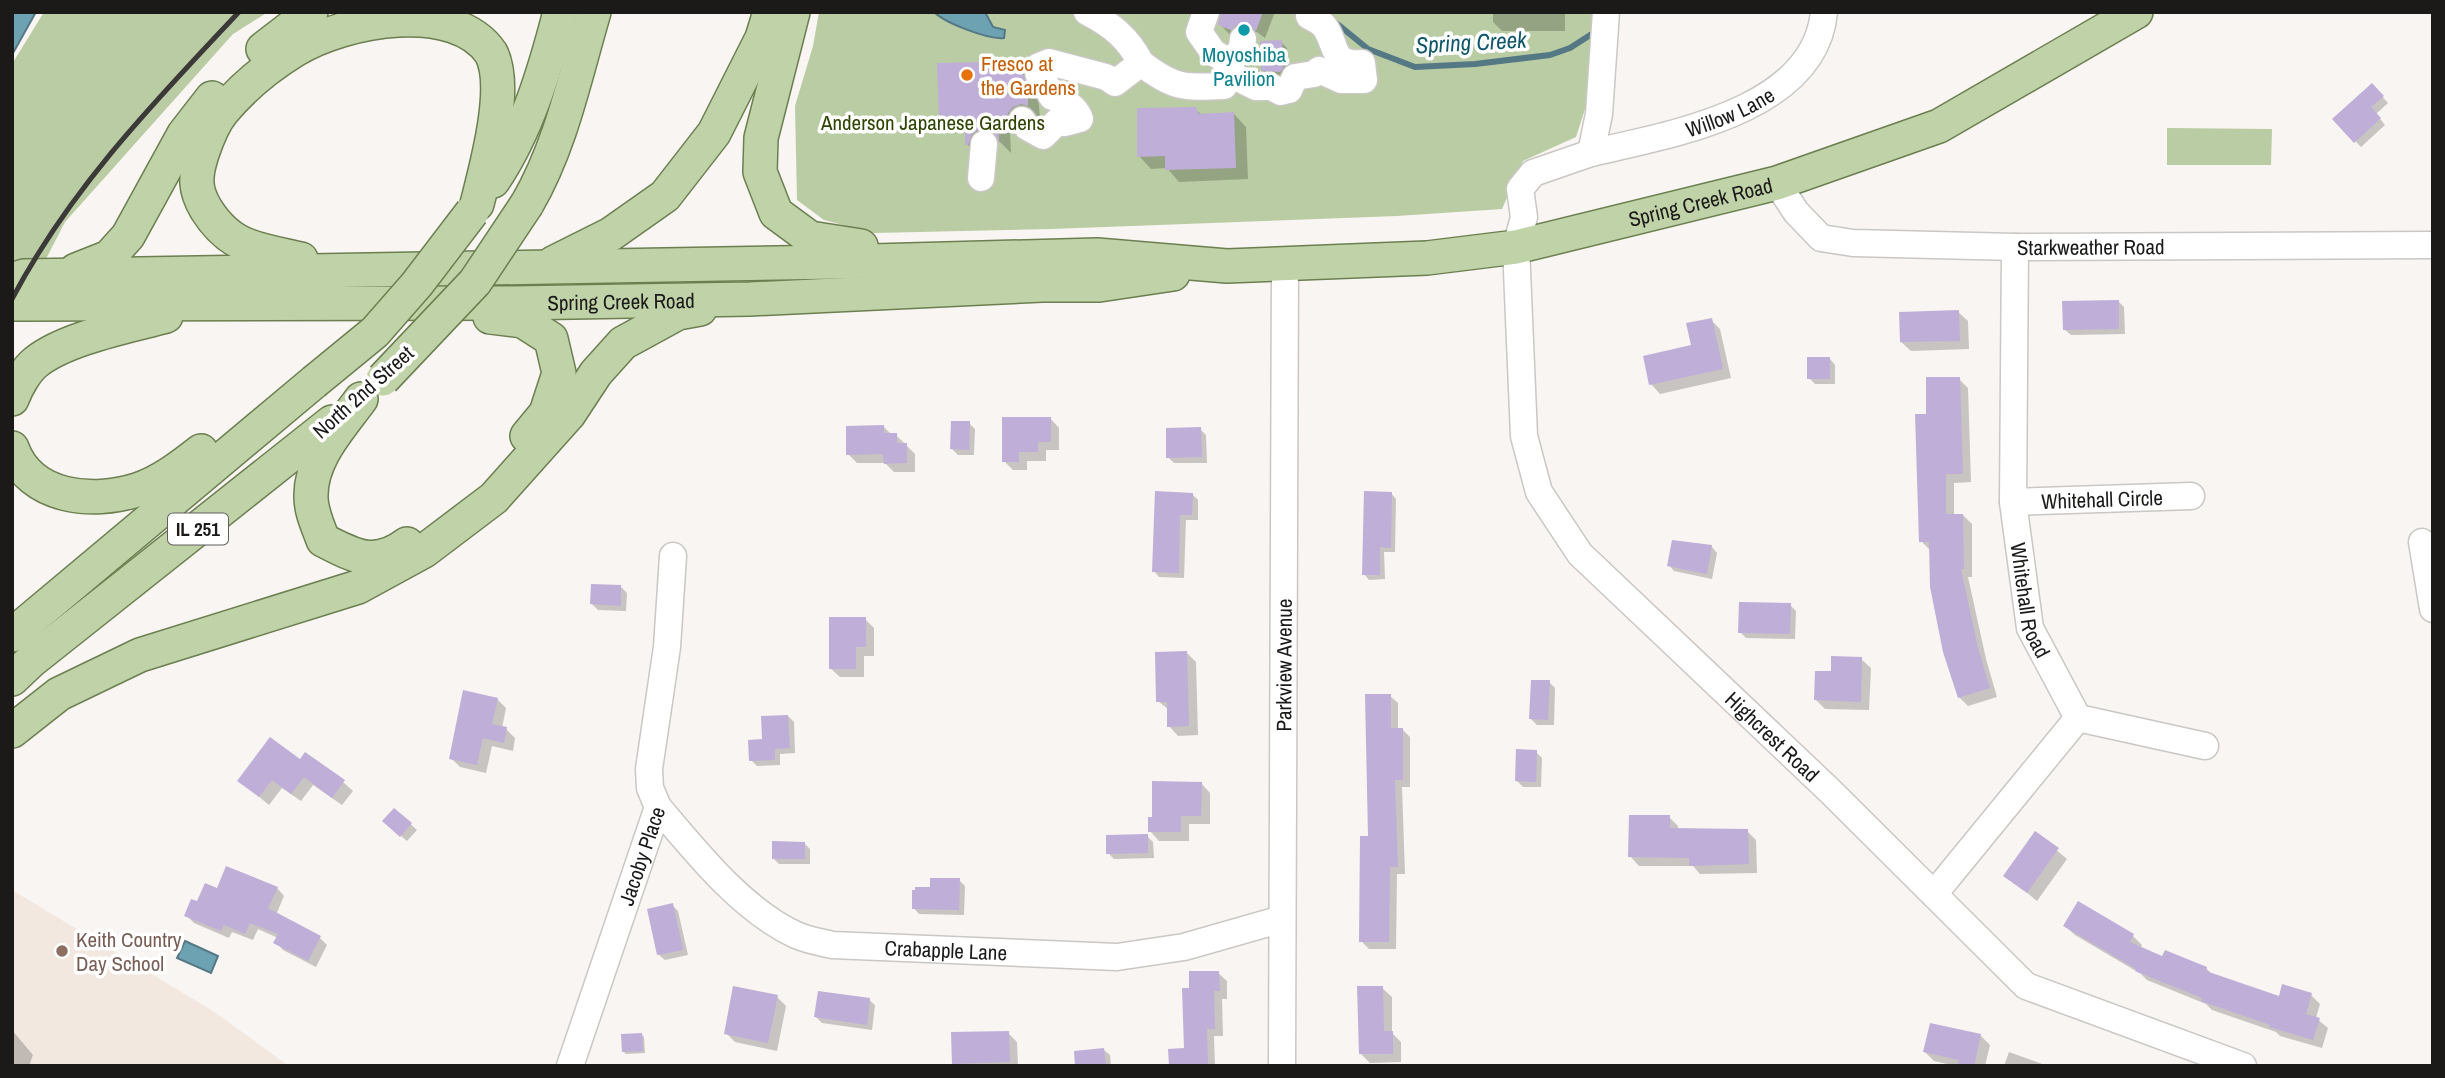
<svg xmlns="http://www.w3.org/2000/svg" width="2445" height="1078" font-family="'Archivo Narrow',sans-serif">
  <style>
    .built { fill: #f2e8e0 }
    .green { fill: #bacca3 }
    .water { fill: #6da2b3; stroke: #547985; stroke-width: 2 }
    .shadow { fill: #0003 }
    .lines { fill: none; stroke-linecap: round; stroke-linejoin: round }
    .stream { stroke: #547985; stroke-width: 6 }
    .building { fill: #bfaed8 }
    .minor-casing { stroke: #cac7c4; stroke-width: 29 }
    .major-casing { stroke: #6b7f50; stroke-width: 36 }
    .minor { stroke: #fff; stroke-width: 26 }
    .major { stroke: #c0d3a8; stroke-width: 33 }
    .rail { stroke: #3c3a39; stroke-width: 5 }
    .major-bridge-casing { stroke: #6b7f50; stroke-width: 36; stroke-linecap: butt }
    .major-bridge { stroke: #c0d3a8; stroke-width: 33 }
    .culture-dot { fill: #0f9aa8; stroke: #fff; stroke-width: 2.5 }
    .food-dot { fill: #e8710a; stroke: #fff; stroke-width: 2.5 }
    .education-dot { fill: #8d6e63; stroke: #fff; stroke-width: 2.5 }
    .labels { text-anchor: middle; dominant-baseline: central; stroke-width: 7; stroke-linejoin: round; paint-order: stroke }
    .shield { fill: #fff; stroke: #5f5f5e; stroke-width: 2 }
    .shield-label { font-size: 19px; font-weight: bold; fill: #1b1a19 }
    .culture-label { font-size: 21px; fill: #0d838f; stroke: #fff }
    .food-label { font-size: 21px; fill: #c56008; stroke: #fff; text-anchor: start }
    .street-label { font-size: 21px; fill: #1b1a19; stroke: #fff }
    .park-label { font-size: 21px; fill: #2f4401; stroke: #fff }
    .education-label { font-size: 21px; fill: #785e54; stroke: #fff; text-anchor: start }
    .water-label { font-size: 23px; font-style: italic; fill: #0e576a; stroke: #fff }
  </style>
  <rect width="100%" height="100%" fill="#f9f5f2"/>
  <path class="built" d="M12 890 213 1011 289 1066H12Z"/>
  <path class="green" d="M44 12H268L233 34 65 222 12 325V64Z
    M819 12H1594L1588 100 1576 137 1523 161 1502 209 1397 216 1051 229 874 233 824 220 797 200 795 106 813 46Z
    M2167 128 2272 129 2271 165H2167Z"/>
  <path class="water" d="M12 12H36L12 55Z
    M934 12H985L993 27 1005 30 1004 38C989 40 945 23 934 12Z
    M185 941 218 956 211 973 177 958Z"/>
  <path class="shadow" d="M1223 12H1275L1265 38 1257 32 1248 33 1241 38 1229 34 1220 24Z
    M1493 12H1565V31H1502L1493 22Z
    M1281 42 1287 48 1288 74 1286 77 1269 76 1263 70Z
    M1024 63 1036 75 1040 117 1034 116 1018 132H1010L1011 153 998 140 991 141 979 156 967 144V133H953L941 121Z
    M2372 85 2388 103 2376 114 2385 125 2361 147 2334 119Z
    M1195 109 1202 115 1234 114 1246 127 1248 179 1179 182 1167 168 1151 169 1139 156Z
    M2118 301 2124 307 2125 334 2071 335 2065 330Z
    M1958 312 1968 321 1969 349 1911 351 1901 342Z
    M1711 320 1720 329 1731 378 1660 394 1651 384 1693 346Z
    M1830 359 1835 365V384H1815L1809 378Z
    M1959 379 1968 388 1971 482 1954 483V516L1963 515 1972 524V577H1968L1986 659 1997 697 1968 706 1959 697 1930 550 1921 541 1927 416Z
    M1050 418 1059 428V450H1046V461H1027V470H1013L1004 461Z
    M969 423 975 429 974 455H958L952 449Z
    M884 427 892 435H896L915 454V472H894L885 463H857L848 454Z
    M1200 429 1206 435 1207 463H1174L1168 457Z
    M1156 493 1192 494 1198 500V520H1186L1184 578 1159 577 1154 571Z
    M1391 493 1396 499 1395 552H1384L1385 579 1369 580 1364 574Z
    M1712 547 1717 553 1712 579 1674 571 1669 565Z
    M621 587 627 593 626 611 598 610 592 604Z
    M1790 605 1796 611 1795 639 1746 638 1740 632Z
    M865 619 874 628V656H864V677H840L830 668Z
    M1187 653 1196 662 1198 735 1178 736 1169 726V710L1158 701Z
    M1861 659 1871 668 1869 710 1825 709 1816 700Z
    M1549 682 1555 688 1554 725H1537L1531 719Z
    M1390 696 1398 703V729H1402L1410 737V787H1402L1405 874H1397L1396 949H1369L1361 941 1369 838Z
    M497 699 506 708 502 728 506 729 515 738 513 751 492 746 486 773 460 767 451 758Z
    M788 716 794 722 795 753 780 754V765L757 766 751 760 763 741Z
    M1536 752 1542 758 1541 787H1523L1517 781Z
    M301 761 343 782 353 791 342 805 313 785 301 801 282 788 269 805 240 781Z
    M1201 783 1210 793V824H1189V841H1159L1150 831Z
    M395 810 417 830 407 841 390 827Z
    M1669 817 1678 826V830L1747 831 1756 840 1757 873 1700 874 1693 866H1639L1630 856Z
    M2036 833 2067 859 2037 901 2005 875Z
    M1147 836 1153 842 1154 858 1114 859 1108 853Z
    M804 843 810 849V864H779L773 858Z
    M959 880 965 886 964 915 919 914 914 908 931 889Z
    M277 888 284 896 276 915 320 938 327 945 316 967 283 950 276 942 278 938 258 929 253 940 232 932 229 938 194 923 186 915 217 890Z
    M2079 904 2133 936 2142 945 2140 949 2163 958 2206 968 2213 975 2280 998 2311 995 2320 1004 2316 1018 2328 1028 2322 1048 2280 1036 2276 1032 2212 1010 2206 1004 2147 980 2141 974 2075 935 2065 926Z
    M672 905 678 911 688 955 665 960 659 955Z
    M1218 973 1227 981V999H1222L1223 1036H1214L1215 1066H1171L1185 1050 1191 990Z
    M1382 988 1392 997V1033L1401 1042V1062L1370 1063 1361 1054Z
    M777 997 786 1006 777 1051 735 1042 726 1033Z
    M869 1000 875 1005 872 1030 822 1023 816 1017Z
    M12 1030 33 1055 30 1063 32 1066H12Z
    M1008 1033 1017 1042 1018 1066H956L954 1063Z
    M642 1035 644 1037 645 1053 626 1054 623 1051Z
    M1981 1036 1990 1045 1985 1066H1956L1934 1061 1925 1052Z
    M1104 1050 1110 1055 1111 1066H1077Z
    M2009 1052 2048 1066H2004Z"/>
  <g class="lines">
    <path class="stream" d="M1335 22 1368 49 1415 67 1475 64 1550 55 1570 48 1598 30"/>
  </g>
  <path class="building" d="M1221 12H1263L1256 31 1246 24H1238L1231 30 1218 25Z
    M1282 40 1283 68 1280 72 1261 71 1260 41Z
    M1025 61 1023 73 1028 87V106L1021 104 1013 107 1008 113 1006 120H999V144L994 132 985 128 978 130 972 134 968 145H965V121H939L937 63Z
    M2372 83 2384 96 2371 107 2381 118 2354 143 2332 119Z
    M1196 107 1199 114 1234 112 1236 168 1165 170V156L1137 157V108Z
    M2119 300V329L2063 330 2062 301Z
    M1959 310 1960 341 1900 342 1899 312Z
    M1712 318 1723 369 1649 385 1643 356 1691 345 1686 323Z
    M1807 357H1830V379H1807Z
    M1926 377H1960L1963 474H1946V514H1963L1964 569H1961L1978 648 1990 688 1958 698 1943 652 1930 587 1929 542H1919L1915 414H1926Z
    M1002 417H1051V442H1038V452H1019V462H1002Z
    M951 421H970L969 450 950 449Z
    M884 425V433H897V443H907V463L884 464 883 454 846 455V426Z
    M1201 427 1202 457 1166 458V428Z
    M1155 491 1193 493 1192 515H1180L1179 573 1152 572Z
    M1364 491 1392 492 1391 548 1380 547V575H1362Z
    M1672 540 1712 545 1707 574 1667 566Z
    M591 584 621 585V606L590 604Z
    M1739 602 1791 603 1790 634 1738 633Z
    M829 617H866V647H856V669H829Z
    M1187 651 1189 726 1167 727V702H1156L1155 652Z
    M1831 656 1862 657 1861 702 1814 700 1815 671H1831Z
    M1531 680H1550L1548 720 1529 719Z
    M463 690 498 698 492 724 507 727 504 743 483 738 477 765 449 759Z
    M1365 694H1391V728H1403V780H1395L1398 867H1390L1389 942H1359L1360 836H1368Z
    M788 715 790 748 775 749V760L749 761 748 740 762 739 761 716Z
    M270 737 300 759 305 752 345 780 332 798 304 777 291 794 272 780 259 797 237 781Z
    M1516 749 1537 750 1536 782 1515 781Z
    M1152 781 1202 782 1201 816H1181V832H1148V817H1152Z
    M394 808 412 823 400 837 382 821Z
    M1629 815H1670V828L1748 829 1749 864 1689 866V858L1628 857Z
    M2035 831 2059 848 2027 893 2003 876Z
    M1148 834V853L1106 854V835Z
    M772 841 805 842V859H772Z
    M226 866 278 887 268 908 321 936 308 961 273 943 278 934 250 923 245 934 224 925 221 931 184 916 191 899 197 901 205 883 217 888Z
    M930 878H960L959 910 912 909V890H915V887H930Z
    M2078 901 2134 934 2130 942 2162 956 2165 950 2207 967 2206 971 2279 996 2282 984 2312 993 2306 1014 2320 1018 2313 1040 2269 1027 2270 1025 2201 1001 2202 998 2135 971 2136 969 2063 926Z
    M673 903 683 950 657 955 647 909Z
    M1189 971H1219L1220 991H1214L1215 1029H1207L1208 1066H1169L1168 1049 1184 1048 1182 988H1189Z
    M733 986 778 995 768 1043 724 1034Z
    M1357 986H1383L1384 1031H1393V1054H1359Z
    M818 991 870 998 867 1025 814 1017Z
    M1930 1023 1981 1034 1974 1066H1957L1959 1060 1923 1052Z
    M1009 1031 1010 1062 952 1064 951 1032Z
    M642 1033 643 1051 622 1052 621 1034Z
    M1104 1048 1106 1066H1075L1074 1051Z"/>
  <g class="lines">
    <defs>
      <g id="minor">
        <path d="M1087 12C1112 25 1128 38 1141 63"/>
        <path d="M1206 12 1199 32 1213 52 1227 61 1230 74"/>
        <path id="s1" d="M1606 12 1599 114 1591 153 1533 173 1520 189 1524 217 1516 247 1524 436 1539 492 1580 554 1830 791 2026 986 2243 1066"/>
        <path d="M1227 61 1241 52 1243 39"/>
        <path d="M1022 120 1027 127 1043 136 1058 121 1065 123 1080 119C1076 107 1064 100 1052 97 1049 93 1048 86 1045 83 1039 76 1037 76 1039 66L1049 62 1106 77 1115 83 1141 63C1173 88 1184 88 1224 86L1230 74 1256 87H1271L1281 92 1289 90 1295 77 1314 74 1319 70 1341 80H1364L1362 63C1329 65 1338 44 1324 26 1321 22 1314 19 1309 16L1310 12"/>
        <path id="s2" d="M1591 153C1667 135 1815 112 1824 12"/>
        <path d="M981 178 984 144"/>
        <path id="s3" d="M1777 183 1796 212 1821 238 1853 243 2015 247 2433 245"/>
        <path id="s4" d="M2015 247 2013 502 2030 628 2078 718"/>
        <path id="s5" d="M2013 502 2191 496"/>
        <path d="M2422 542 2433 609"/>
        <path d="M2078 718 2205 746"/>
        <path id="s6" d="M658 807C696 852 742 910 796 935 807 940 820 942 832 945L1117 957 1184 947 1282 919"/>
        <path d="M1934 894 2078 718"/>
        <path id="s7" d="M570 1066 658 807 650 788 649 769 667 647 673 556"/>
        <path id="s8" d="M1282 1066 1285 265"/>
      </g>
      <g id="major">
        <path d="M793 12 761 138 760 172 776 213 810 238 861 246"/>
        <path d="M263 49 311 12"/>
        <path d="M493 181C527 131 545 70 560 12"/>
        <path d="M527 204C561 146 575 76 594 12"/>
        <path d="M301 259C284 255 265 252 249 246 231 240 216 225 206 209 194 189 195 176 202 154 207 139 213 123 223 111 243 87 269 66 295 50 346 19 455 0 491 53 509 87 486 168 477 204"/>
        <path d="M553 263 611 234 665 196 714 133 762 38 770 12"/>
        <path d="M76 270 109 257 128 236 184 134 212 98"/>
        <path id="s9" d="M12 280 24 276 836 262 1097 255 1227 266 1427 258 1516 247 1777 183 1939 126 2136 12"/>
        <path id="s10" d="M12 304 514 303 750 299 1042 285H1099L1173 274"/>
        <path d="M490 317 523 321 551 339 559 373 546 413 527 436"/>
        <path d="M12 399C17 386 26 370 36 362 66 338 129 326 166 316"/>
        <path d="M361 399C340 428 310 459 311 497 311 512 318 526 323 540 354 556 375 568 407 544"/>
        <path d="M12 448C30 499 93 504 137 490 161 482 182 466 201 451"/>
        <path d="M12 635 314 382"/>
        <path d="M12 679 31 661 332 422"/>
        <path d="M12 731 59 694 140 655 358 587 424 551 494 498 569 414 596 373 623 343 678 313 700 309"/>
      </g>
    </defs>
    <use href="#minor" class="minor-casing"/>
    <use href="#major" class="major-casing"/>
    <use href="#minor" class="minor"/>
    <use href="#major" class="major"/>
    <path class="rail" d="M12 299C70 189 154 102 239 12"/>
    <defs>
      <path id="major-bridge" d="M383 379 475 282 527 204
        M314 382 375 332 417 284 472 212"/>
    </defs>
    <use href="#major-bridge" class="major-bridge-casing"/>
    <use href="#major-bridge" class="major-bridge"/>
  </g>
  <circle class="culture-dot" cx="1244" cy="30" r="7"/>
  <circle class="food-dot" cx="967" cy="75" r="7"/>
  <circle class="education-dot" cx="62" cy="951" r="7"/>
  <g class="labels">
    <rect class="shield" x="168" y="513.5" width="60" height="31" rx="5"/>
    <g class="shield-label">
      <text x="198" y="529">IL 251</text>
    </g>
    <g class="culture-label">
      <text x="1244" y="54">Moyoshiba<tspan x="1244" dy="24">Pavilion</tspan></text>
    </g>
    <g class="food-label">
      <text x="981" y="63">Fresco at<tspan x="981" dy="24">the Gardens</tspan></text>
    </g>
    <g class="street-label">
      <text stroke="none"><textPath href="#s2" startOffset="145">Willow Lane</textPath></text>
      <text stroke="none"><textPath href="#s9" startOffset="1696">Spring Creek Road</textPath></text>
      <text stroke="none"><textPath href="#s3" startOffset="341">Starkweather Road</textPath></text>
      <text stroke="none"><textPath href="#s10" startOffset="609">Spring Creek Road</textPath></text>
      <text transform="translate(363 392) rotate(-42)">North 2nd Street</text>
      <text stroke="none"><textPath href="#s5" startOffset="89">Whitehall Circle</textPath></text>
      <text stroke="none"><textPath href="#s4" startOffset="355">Whitehall Road</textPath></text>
      <text stroke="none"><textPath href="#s8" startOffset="401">Parkview Avenue</textPath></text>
      <text stroke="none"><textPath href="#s1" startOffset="870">Highcrest Road</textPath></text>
      <text stroke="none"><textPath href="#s7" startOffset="222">Jacoby Place</textPath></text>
      <text stroke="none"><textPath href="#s6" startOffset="341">Crabapple Lane</textPath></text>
    </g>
    <g class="park-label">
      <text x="933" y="122">Anderson Japanese Gardens</text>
    </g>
    <g class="education-label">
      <text x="76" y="939">Keith Country<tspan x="76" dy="24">Day School</tspan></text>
    </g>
    <g class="water-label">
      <text transform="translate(1471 42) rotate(-3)">Spring Creek</text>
    </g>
  </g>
  <rect width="2445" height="1078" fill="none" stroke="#1b1a19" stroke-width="28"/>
</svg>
